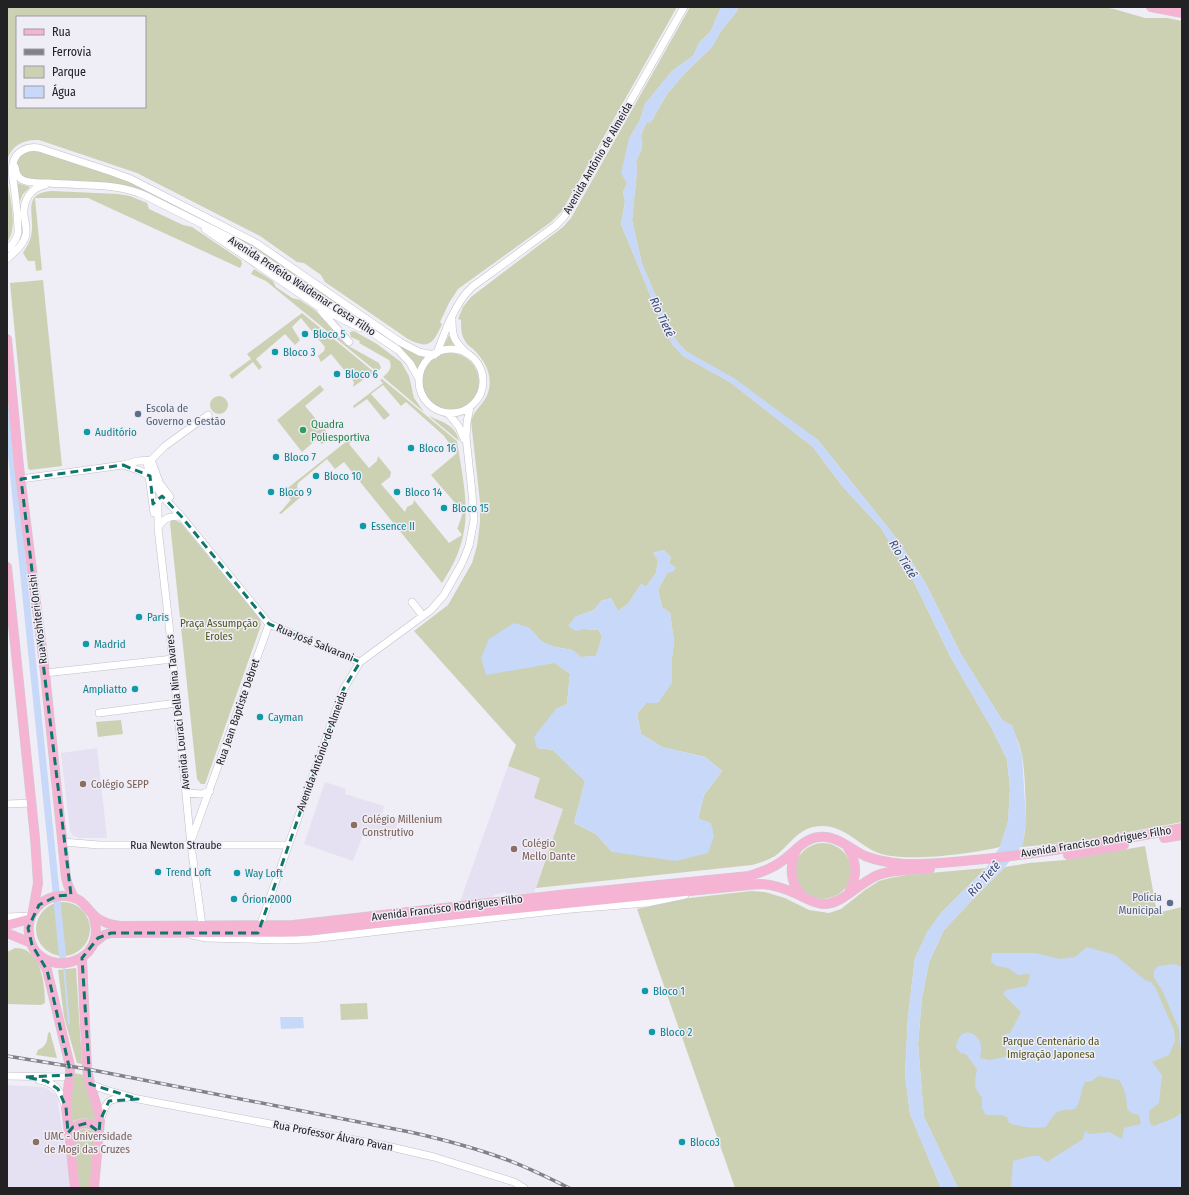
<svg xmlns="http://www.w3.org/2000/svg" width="1189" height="1195" font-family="'Fira Sans Condensed',sans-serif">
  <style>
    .built { fill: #e5e1f2 }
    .green { fill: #ccd1b4; fill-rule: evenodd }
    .water { fill: #c7d8f9 }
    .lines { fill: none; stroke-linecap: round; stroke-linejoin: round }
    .stream { stroke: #c7d8f9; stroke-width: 2 }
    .canal { stroke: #c7d8f9; stroke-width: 7 }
    .minor-casing { stroke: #c1bfc8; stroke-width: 8 }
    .major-casing { stroke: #cececf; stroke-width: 10 }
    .minor { stroke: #fff; stroke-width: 7 }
    .major { stroke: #f5b4d4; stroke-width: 9 }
    .rail-casing { stroke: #828187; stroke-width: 3.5 }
    .rail { stroke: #efedf6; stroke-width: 2; stroke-dasharray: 6; stroke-linecap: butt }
    .marked { fill: none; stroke: #0f766e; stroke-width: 3; stroke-dasharray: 8 5; stroke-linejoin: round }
    .culture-dot { fill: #0f9aa8; stroke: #efedf6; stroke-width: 1.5 }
    .service-dot { fill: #5c6f8a; stroke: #efedf6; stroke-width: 1.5 }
    .leisure-dot { fill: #2e9e5b; stroke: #efedf6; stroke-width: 1.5 }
    .education-dot { fill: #8d6e63; stroke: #efedf6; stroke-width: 1.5 }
    .labels { text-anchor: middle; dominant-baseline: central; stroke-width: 3; stroke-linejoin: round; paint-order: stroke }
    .street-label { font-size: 11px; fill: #222225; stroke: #efedf6 }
    .culture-label { font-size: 11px; fill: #0d838f; stroke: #efedf6; text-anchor: start }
    .service-label { font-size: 11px; fill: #4e5e75; stroke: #efedf6; text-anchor: start }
    .leisure-label { font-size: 11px; fill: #27864d; stroke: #efedf6; text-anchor: start }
    .park-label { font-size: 11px; fill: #50561c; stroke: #efedf6 }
    .education-label { font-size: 11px; fill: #785e54; stroke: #efedf6; text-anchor: start }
    .water-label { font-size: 12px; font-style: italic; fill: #344976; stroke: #efedf6 }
  </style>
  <rect width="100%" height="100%" fill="#efedf6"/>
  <path class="built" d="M97 748 107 838H79L73 836 70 831 61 753Z
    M508 766 541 778 563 809 534 893 507 894 505 892 495 895 489 899 461 902V899Z
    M325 782 346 789 345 794 384 806 382 814 399 819 392 840 364 832 353 861 304 844Z
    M7 1085 43 1087 48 1089 57 1096 71 1188H7Z"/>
  <path class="green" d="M7 7H677L562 211 551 222 458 289 449 303 440 322 442 324C433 344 429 350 408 339L325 282 321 275 304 263 297 262 260 236 137 173 39 140C24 139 12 145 7 160ZM17 17H145V107H17Z
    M690 7H721L711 31 699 43 693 56 672 71 645 104 640 120 629 139 626 155 627 184 623 192 625 202 621 224 667 336 673 345 683 356 730 382 813 447 843 487 881 528 914 582 950 656 991 727 1007 759 1010 789 1008 822 1000 847C969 854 916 861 885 855 859 849 844 820 813 827 796 831 788 847 775 856 768 860 760 863 752 865L536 888 563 809 534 798 540 778 508 766 516 745 414 631 448 605 472 563 477 546 480 522V502L471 421C474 409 487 402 489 389 492 374 485 361 474 350 471 347 467 345 465 341 461 334 461 328 461 320L458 319 463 307 471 297 563 227 571 218ZM664 550 671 558 669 563 676 568 667 573 658 590 662 607 670 613 674 642 672 657 646 703 637 714 641 734 662 747 705 757 722 771 704 795 698 819 612 852 596 834 574 823 585 781 553 750 537 748 556 709 567 704 570 674 555 663 528 627 542 642 555 647 572 650 581 657 596 656 602 637 599 630 585 629 575 617 594 610 601 601 611 598 618 611 628 604 641 584 646 587 656 573 658 560 653 553Z
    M738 7H1102L1114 9 1145 18H1167L1182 21V822L1075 842 1021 847C1029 835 1025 771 1022 755 1020 745 1015 735 1012 726L1002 720 961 654 925 582 897 539 818 440 686 351 679 344 672 334 642 264 632 220 637 170 636 162 642 148 641 135 646 123 651 122 667 94 685 73 712 47 721 31 737 11Z
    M31 150 37 151 123 179 254 244 409 351 426 357 418 371 413 361 404 351 252 246 144 191 117 184 30 180 20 177C14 164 16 155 31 150Z
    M7 178C9 195 19 228 7 242Z
    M17 183 30 187 23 194 19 203Z
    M52 191 118 194 130 196 147 203 149 209 183 225 192 227 241 260 242 264 240 268 88 198H35L42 270 36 271 35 261H28L23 253C26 248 30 242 31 236 36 216 20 193 52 191Z
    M254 269 273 281 276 287 292 298 300 300 315 310 345 344 379 363 381 368 377 372 266 281 251 274Z
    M43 280 62 466 30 470 28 468 10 283Z
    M302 313 374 372 353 387 354 382 331 354 321 362 318 356 324 351 325 347 301 318 292 327 300 340 295 345 285 334 256 359 262 367 259 370 253 362 232 379 229 375 251 359 247 354Z
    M354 331 377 344 401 362 409 376 414 398 424 412 383 377C389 372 393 367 389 360L359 343 360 341 351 337 350 334V332Z
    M449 335 455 347H443Z
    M421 382a29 29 0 1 1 58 0a29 29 0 1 1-58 0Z
    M382 379 457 441C462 475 472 513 460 547 456 560 449 572 442 583L344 462 335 469 327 459 298 483 297 487 303 495 281 514 279 513C285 508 287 503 291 500L284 491 357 433 359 434 349 444 369 468 377 461 378 456 391 472 390 477 381 484 405 512 407 507 413 504 414 500 449 543 462 535 457 528 458 527 463 512 431 475 457 453 443 435 406 402 401 406 383 385 371 394 390 415 384 420 367 399 354 408 353 406 383 383 380 380Z
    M320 385 324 390 305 406 331 437 322 444 317 439 302 452 277 420Z
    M210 405a9 9 0 1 1 18 0a9 9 0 1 1-18 0Z
    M429 416C442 422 456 425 459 441Z
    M172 519 181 523 260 619 261 625 205 784H201L197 779 170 523Z
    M121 720 123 734 98 737 96 722Z
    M795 871a28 28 0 1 1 56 0a28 28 0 1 1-56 0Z
    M1145 846 1157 913 1182 907V1188H958L924 1117 918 1044 922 998 929 962 944 930 975 897 1005 867 1029 863 1065 860Z
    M986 868 941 913 928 931 915 958 908 1017 905 1075 910 1114 941 1188H735L637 909 690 898 751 891 765 892 785 898 809 910 829 913 841 909 865 890 879 881 890 878 907 875Z
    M36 929a27 27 0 1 1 54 0a27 27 0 1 1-54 0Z
    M15 948C41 947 45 984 45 1003L41 1005 7 1004V952Z
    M76 968 82 1064 77 1063 64 1017 58 970Z
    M367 1003 368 1019 341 1020 340 1004Z
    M50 1032 57 1058 36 1055 38 1050C47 1046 47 1041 48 1033Z
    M74 1073 84 1075C87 1090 93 1105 96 1121 86 1117 79 1118 70 1123L69 1114Z
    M83 1129 92 1130 95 1134 90 1188H79L72 1136 79 1130Z"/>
  <path class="water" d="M721 7H738L737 11 721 31 712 47 685 73 667 94 651 122 646 123 641 134 642 148 636 162 637 170 632 220 642 264 672 334 679 344 686 351 734 378 818 440 897 539 925 582 961 654 1002 720 1012 725 1022 755 1026 819 1023 844 1005 867 975 897 944 930 929 962 922 998 918 1044 924 1117 958 1188H941L910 1114 905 1075 908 1017 915 958 928 931 940 914 986 868 1000 847 1008 821 1010 789 1007 759 991 727 950 656 914 582 881 528 843 487 813 447 730 382 683 356 673 345 667 336 621 224 625 202 623 192 627 184 621 173 629 139 640 120 645 104 672 71 693 56 699 43 711 31Z
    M664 550 671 558 669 563 676 568 673 572 667 573 658 590 662 607 670 613 674 642 672 657V683L658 703H646L637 714 641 734 662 747 705 757 722 771 704 795 698 818 711 823 714 836 708 853 676 861 612 852 596 834 574 823 585 781 553 750 537 748 534 737 556 709 567 704 570 674 555 663 486 675 481 658 489 639 514 623 528 627 542 642 555 647 572 650 581 657 596 656 602 637 599 630 585 629 576 631 568 626 575 617 594 610 601 601 611 598 618 611 628 604 641 584 646 587 656 573 658 560 653 553Z
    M1087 947 1115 955 1145 980 1151 982 1156 989 1174 1030 1175 1041 1169 1055 1152 1062 1162 1075 1159 1103 1149 1111 1150 1124 1154 1126C1164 1121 1174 1120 1182 1112V1188H1012L1011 1187 1013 1161 1031 1156H1039L1047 1162 1083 1139 1085 1130 1089 1134 1109 1132 1122 1139 1124 1128 1141 1124 1139 1115 1131 1113 1127 1109C1127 1098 1125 1089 1119 1080L1098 1076 1092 1081 1085 1082C1080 1091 1082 1100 1075 1109 1056 1110 1056 1111 1046 1127 1033 1129 1021 1127 1009 1123L1007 1117C1000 1113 992 1117 985 1114L982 1108V1097C972 1087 975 1082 977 1069L966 1054 960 1053 956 1047C956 1045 957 1041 959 1038 964 1028 977 1033 980 1042 982 1047 981 1053 980 1058L989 1060 1009 1056 1005 1045V1034L1010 1033 1021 1012 1003 994 1006 990 1027 986 1030 975 1027 974 1018 975 1008 968 997 966 991 962 992 953H1035L1060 959 1075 957Z
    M1175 964 1182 967V1053L1180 1045 1179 1029 1162 990 1154 978V971L1158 966Z
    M280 1017H303L304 1028 281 1029Z"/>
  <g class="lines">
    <path class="stream" d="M64 967 69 1024"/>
    <path class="canal" d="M7 411 63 960"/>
    <defs>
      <path id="minor" d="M15 167C16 174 18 179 25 181 32 183 42 183 49 183 82 186 116 182 146 196L234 240 265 260 398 350 410 363 419 379
        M205 229 322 309 360 328
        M7 249C13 245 16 240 18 233 18 217 16 201 14 186 13 179 11 171 13 164 15 151 28 146 39 148L112 172 131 179 256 243 400 342 419 352 434 355
        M7 259C14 252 24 245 26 234 27 228 25 222 24 215 23 201 30 188 45 185
        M321 311 349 342
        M452 318C452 337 453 339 466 353
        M419 381a32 32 0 1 1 64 0a32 32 0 1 1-64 0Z
        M437 353C445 331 455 303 472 287L555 226 564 217 578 194 684 7
        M448 413 459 427 464 439
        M151 460 160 484 170 497
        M147 461 154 513
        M123 465 138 470 150 476 162 496 181 516 269 624 191 841
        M21 479 123 465 138 461 151 460 165 446 208 415
        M169 496 164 495 158 502V528L170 633 191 845 202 925
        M158 528C163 518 170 516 181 516
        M412 602 423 616
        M269 624 360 662
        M45 673 173 659
        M99 713 177 703
        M186 793 201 794 210 791
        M7 804 32 803
        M63 842 99 845H288
        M7 917 31 916
        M259 929 343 690 360 662 431 610 444 595 462 563 469 546 474 520 472 493 466 437 467 422 470 407
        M192 935 206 938 280 940 312 939 571 909 647 903 685 895
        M7 1076 63 1077 66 1076 70 1072
        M39 1080C56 1083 60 1090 65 1106
        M90 1084 106 1090 138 1099 387 1146 434 1157 514 1182 524 1188
        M100 1121C106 1104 105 1098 126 1098"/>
      <path id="major" d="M1151 7 1182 13
        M7 339 19 467 45 673 66 878 68 885 74 898
        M7 567 35 838 38 883 33 911
        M1164 838 1182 835
        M848 848C858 863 857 877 849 892
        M796 851C789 867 790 884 803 896
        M1068 855 1124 845
        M92 913C114 969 33 981 29 934 28 926 29 918 34 911 41 901 53 894 66 896 85 898 85 909 97 918 104 923 112 925 120 926L293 925 559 895 749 876C761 872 772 869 782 861 794 853 804 838 819 837 837 835 850 849 865 856 878 861 891 863 904 864 934 865 964 861 994 858 1057 851 1119 840 1182 828
        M7 925 30 919
        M7 933 31 943
        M95 942 104 935 111 933 297 932 472 913 759 884C773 884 786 889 799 895 808 899 815 904 825 904 844 903 860 882 878 875 894 869 913 870 930 869
        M39 956 47 970 70 1066V1072L66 1107 75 1188
        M82 958 87 1069 90 1084 98 1110 100 1121 94 1188
        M68 1133C75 1124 86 1120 97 1127L99 1132"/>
    </defs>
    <use href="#minor" class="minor-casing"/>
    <use href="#major" class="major-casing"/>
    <use href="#minor" class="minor"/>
    <use href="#major" class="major"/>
    <defs>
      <path id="rail" d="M7 1056 87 1069 410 1132C441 1139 472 1147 502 1158 525 1166 547 1177 569 1188"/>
    </defs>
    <use href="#rail" class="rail-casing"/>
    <use href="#rail" class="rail"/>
  </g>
  <path class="marked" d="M123 465 150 476 153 504 162 496 181 516 269 624 360 662 343 690 258 933H111L98 938 82 958 90 1084 138 1099 109 1101 100 1121 99 1132 87 1123 73 1127 68 1133 66 1107 58 1089 46 1081 25 1077 71 1075 47 970 32 945 28 928 39 905 57 896 71 895 21 479Z"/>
  <g class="culture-dot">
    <circle cx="305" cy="334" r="4"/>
    <circle cx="275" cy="352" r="4"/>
    <circle cx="337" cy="374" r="4"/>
    <circle cx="87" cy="432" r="4"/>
    <circle cx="411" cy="448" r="4"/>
    <circle cx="276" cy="457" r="4"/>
    <circle cx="316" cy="476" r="4"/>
    <circle cx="271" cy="492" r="4"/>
    <circle cx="397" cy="492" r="4"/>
    <circle cx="444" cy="508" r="4"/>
    <circle cx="363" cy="526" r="4"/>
    <circle cx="139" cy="617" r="4"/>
    <circle cx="86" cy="644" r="4"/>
    <circle cx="135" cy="689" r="4"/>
    <circle cx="260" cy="717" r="4"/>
    <circle cx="158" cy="872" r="4"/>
    <circle cx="237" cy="873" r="4"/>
    <circle cx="234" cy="899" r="4"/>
    <circle cx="645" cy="991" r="4"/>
    <circle cx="652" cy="1032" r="4"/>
    <circle cx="682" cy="1142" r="4"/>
  </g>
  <g class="service-dot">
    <circle cx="138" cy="414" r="4"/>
    <circle cx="1170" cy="903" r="4"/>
  </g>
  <circle class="leisure-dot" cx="303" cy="430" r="4"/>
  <g class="education-dot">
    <circle cx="83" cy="784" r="4"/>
    <circle cx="354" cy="825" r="4"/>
    <circle cx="514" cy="849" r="4"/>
    <circle cx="36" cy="1142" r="4"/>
  </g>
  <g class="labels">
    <g class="street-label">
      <text transform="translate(598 158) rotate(-60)">Avenida Antônio de Almeida</text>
      <text transform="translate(302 286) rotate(33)">Avenida Prefeito Waldemar Costa Filho</text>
      <text transform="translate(38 619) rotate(-97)">Rua Yoshiteri Onishi</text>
      <text transform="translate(315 643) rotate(22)">Rua José Salvarani</text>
      <text transform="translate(178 712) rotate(-96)">Avenida Louraci Della Nina Tavares</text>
      <text transform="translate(238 712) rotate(-71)">Rua Jean Baptiste Debret</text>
      <text transform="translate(322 751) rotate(-70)">Avenida Antônio de Almeida</text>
      <text transform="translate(1096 842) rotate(-9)">Avenida Francisco Rodrigues Filho</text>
      <text x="176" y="845">Rua Newton Straube</text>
      <text transform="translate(447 908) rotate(-7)">Avenida Francisco Rodrigues Filho</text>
      <text transform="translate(333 1136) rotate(11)">Rua Professor Álvaro Pavan</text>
    </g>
    <g class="culture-label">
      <text x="313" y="334">Bloco 5</text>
      <text x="283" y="352">Bloco 3</text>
      <text x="345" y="374">Bloco 6</text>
      <text x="95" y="432">Auditório</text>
      <text x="419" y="448">Bloco 16</text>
      <text x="284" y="457">Bloco 7</text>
      <text x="324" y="476">Bloco 10</text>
      <text x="279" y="492">Bloco 9</text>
      <text x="405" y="492">Bloco 14</text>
      <text x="452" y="508">Bloco 15</text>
      <text x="371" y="526">Essence II</text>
      <text x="147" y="617">Paris</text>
      <text x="94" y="644">Madrid</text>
      <text x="127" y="689" text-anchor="end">Ampliatto</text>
      <text x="268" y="717">Cayman</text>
      <text x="166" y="872">Trend Loft</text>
      <text x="245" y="873">Way Loft</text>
      <text x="242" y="899">Órion 2000</text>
      <text x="653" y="991">Bloco 1</text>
      <text x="660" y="1032">Bloco 2</text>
      <text x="690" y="1142">Bloco3</text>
    </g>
    <g class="service-label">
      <text x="146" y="408">Escola de<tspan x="146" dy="13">Governo e Gestão</tspan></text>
      <text x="1162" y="897" text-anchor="end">Polícia<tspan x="1162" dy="13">Municipal</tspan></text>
    </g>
    <g class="leisure-label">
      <text x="311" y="424">Quadra<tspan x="311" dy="13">Poliesportiva</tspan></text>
    </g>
    <g class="park-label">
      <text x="219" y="623">Praça Assumpção<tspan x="219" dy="13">Eroles</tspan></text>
      <text x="1051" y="1041">Parque Centenário da<tspan x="1051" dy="13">Imigração Japonesa</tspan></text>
    </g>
    <g class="education-label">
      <text x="91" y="784">Colégio SEPP</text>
      <text x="362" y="819">Colégio Millenium<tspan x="362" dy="13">Construtivo</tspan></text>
      <text x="522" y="843">Colégio<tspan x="522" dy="13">Mello Dante</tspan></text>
      <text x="44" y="1136">UMC - Universidade<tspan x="44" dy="13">de Mogi das Cruzes</tspan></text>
    </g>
    <g class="water-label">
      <text transform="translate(662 317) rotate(65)">Rio Tietê</text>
      <text transform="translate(903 559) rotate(59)">Rio Tietê</text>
      <text transform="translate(984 879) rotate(-48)">Rio Tietê</text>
    </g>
  </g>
  <rect width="1189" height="1195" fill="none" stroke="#222225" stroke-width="16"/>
  <rect x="16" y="16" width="130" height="92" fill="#efedf6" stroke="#9d9ca2"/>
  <rect x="24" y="29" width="20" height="6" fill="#f5b4d4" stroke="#9d9ca2"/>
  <text x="52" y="36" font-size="12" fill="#222225">Rua</text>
  <rect x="24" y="49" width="20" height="6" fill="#828187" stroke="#9d9ca2"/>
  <text x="52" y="56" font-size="12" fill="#222225">Ferrovia</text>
  <rect x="24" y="66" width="20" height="12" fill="#ccd1b4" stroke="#9d9ca2"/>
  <text x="52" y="76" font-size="12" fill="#222225">Parque</text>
  <rect x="24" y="86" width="20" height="12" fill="#c7d8f9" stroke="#9d9ca2"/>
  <text x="52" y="96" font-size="12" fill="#222225">Água</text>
</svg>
